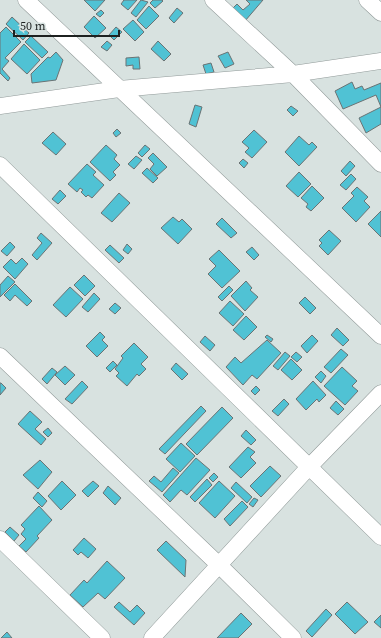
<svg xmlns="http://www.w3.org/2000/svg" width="381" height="638" font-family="'Source Serif 4',serif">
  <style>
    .building { fill: #50c2d4; stroke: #6a7374 }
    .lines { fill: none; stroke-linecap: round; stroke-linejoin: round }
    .minor-casing { stroke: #919a99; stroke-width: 17 }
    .minor { stroke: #fff; stroke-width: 16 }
  </style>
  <rect width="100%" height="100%" fill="#d8e2e0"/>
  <path class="building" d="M84 0H105L95 11Z
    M124 0H123H137L128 10 121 4Z
    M141 0 148 2 136 17 131 13Z
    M153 0H162L163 1 155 8 150 3Z
    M246 0H263L245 21 232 9 237 4 243 10 250 4Z
    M149 6 159 16 146 29 137 20Z
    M177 8 183 13 174 23 169 18Z
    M101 10 104 13 100 17 96 14Z
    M94 16 106 28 95 38 84 27Z
    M12 17 29 33 23 40 6 24Z
    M133 20 144 32 135 41 123 29Z
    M6 27 21 42 5 58 9 61 2 69 10 78 8 81 0 73V33Z
    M116 27 122 32 114 40 109 35Z
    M31 36 48 52 42 58 25 42Z
    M107 41 112 45 107 51 101 47Z
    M158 41 171 54 164 61 151 49Z
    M24 44 40 60 27 74 11 59Z
    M56 52 63 60 56 80 32 83 31 74 48 57 50 58Z
    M228 52 234 64 225 68 218 56Z
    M139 57 140 69H133V65L126 66V58Z
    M211 63 214 72 206 74 203 65Z
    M352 82 355 89 362 86 364 90 381 83V107L376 95 343 109 335 91Z
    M195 105 202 107 196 127 189 124Z
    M291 106 298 111 293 116 287 110Z
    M381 107V124L366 133 359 118Z
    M117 129 121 133 116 137 113 133Z
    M254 130 267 142 252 158 245 152 249 148 242 142Z
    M53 132 66 144 56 155 42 143Z
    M299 136 309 145 312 142 317 147 299 166 285 152Z
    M106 145 117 155 114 159 120 165 113 172 116 175 110 181 90 162Z
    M145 145 150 149 142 157 138 153Z
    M153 153 167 167 157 176 150 169 154 164 148 158Z
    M136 156 142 160 134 169 128 164Z
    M243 159 248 163 244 168 239 163Z
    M350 161 355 166 346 176 341 171Z
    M87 164 96 172 93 175 104 185 92 198 88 195 86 197 81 192 83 190 80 188 77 192 68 184Z
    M147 168 158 178 153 183 142 173Z
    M299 172 311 184 298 197 286 186Z
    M351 174 356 179 346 190 340 185Z
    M312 186 324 198 311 211 306 207 308 204 301 198Z
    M357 187 368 197 364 201 370 207 356 222 342 208 354 196 351 193Z
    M60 190 66 196 58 204 52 199Z
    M119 193 130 203 112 222 101 213Z
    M381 211V237L368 224Z
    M173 217 179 222 182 219 192 229 178 244 161 228Z
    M222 218 237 233 231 238 216 224Z
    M329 230 341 241 328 255 319 246 322 243 319 240Z
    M41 233 52 243 37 260 32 255 42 243 37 238Z
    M10 242 15 247 7 256 1 251Z
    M127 244 132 249 128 254 123 250Z
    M110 245 124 258 119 263 105 250Z
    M252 247 259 255 254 260 246 252Z
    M219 250 240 271 222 288 208 274 216 266 209 259Z
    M22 258 28 264 15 279 3 267 11 259 16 264Z
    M84 275 95 286 85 296 74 285Z
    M8 276 15 282 0 297V285Z
    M246 281 252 288 250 290 258 297 245 311 231 296Z
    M15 284 32 301 27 306 15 295 10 301 4 295Z
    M229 286 233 290 222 301 218 297Z
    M70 287 83 299 66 317 53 305Z
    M94 293 100 299 88 312 82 307Z
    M305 297 316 308 310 314 299 303Z
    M230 301 244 314 233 326 219 313Z
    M115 303 121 308 115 314 109 309Z
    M246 316 257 327 244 340 233 330Z
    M337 328 349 340 343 346 331 335Z
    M100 332 105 337 102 340 108 346 97 357 86 346Z
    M267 335 273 339 271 342 265 337Z
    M312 335 318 341 307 353 301 346Z
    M205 336 215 345 210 351 200 342Z
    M267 340 281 353 257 379 252 375 243 385 226 367 235 357 241 363Z
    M134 343 148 357 141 364 146 369 139 376 137 374 127 386 116 376 119 373 115 369 123 358 121 356Z
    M341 349 348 355 331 373 324 367Z
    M285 352 290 356 278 370 273 366Z
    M296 352 302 357 297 362 291 357Z
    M291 359 302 370 292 380 281 370Z
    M113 361 117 365 110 372 106 368Z
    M176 363 188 374 182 380 171 369Z
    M65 366 75 375 65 385 55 375Z
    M342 367 357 381 352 386 358 391 345 405 324 386Z
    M52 368 57 372 47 384 42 379Z
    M321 371 326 376 321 383 315 377Z
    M82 381 88 387 72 404 65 399Z
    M313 381 326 395 319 402 317 399 306 410 296 399Z
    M1 383 6 388 0 395V383Z
    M256 386 260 390 255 395 251 391Z
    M284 399 289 404 278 416 272 411Z
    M336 401 344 409 338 415 330 408Z
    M201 406 206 411 165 454 159 449Z
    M222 407 233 418 197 455 186 444Z
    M30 411 42 422 35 429 46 439 41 445 18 424Z
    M48 428 52 433 48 437 43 432Z
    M246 430 256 440 251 445 241 436Z
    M181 443 195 456 180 472 166 459Z
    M248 447 255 452 250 457 256 463 241 478 229 467Z
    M196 458 210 470 187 495 181 490 170 502 163 495Z
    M40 460 52 472 38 489 23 475Z
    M270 466 281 476 261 497 250 486Z
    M173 468 179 473 162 492 149 481 154 476 161 482Z
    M214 473 218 477 213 482 209 478Z
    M207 479 212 485 195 502 190 497Z
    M62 481 76 495 61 510 48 496Z
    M93 481 99 486 88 497 82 491Z
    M219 481 235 496 215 518 199 503Z
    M236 482 252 497 247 503 231 488Z
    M108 486 121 498 115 505 103 493Z
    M38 492 47 501 42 507 33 498Z
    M254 498 258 500 253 507 249 504Z
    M242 501 248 507 230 526 224 519Z
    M39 506 52 520 37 536 39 538 26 552 19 546 26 539 21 534 25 529 21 525Z
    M10 527 19 535 14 541 5 532Z
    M84 538 96 549 88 558 81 552 78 555 73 550Z
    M166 541 186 560 185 577 157 550Z
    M107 561 125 578 105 599 98 593 83 607 70 595 84 580 87 583Z
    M119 602 130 612 137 605 145 613 134 625 114 607Z
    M347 602 368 622 355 634 335 614Z
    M326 609 332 615 312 637 306 631Z
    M241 613 252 624 238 638H217Z
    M381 615V628L374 622Z
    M7 632 12 638H1Z"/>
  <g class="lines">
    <defs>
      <path id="minor" d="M26 0 381 336
        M213 0 293 74 381 164
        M367 0 381 13
        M0 106 119 89 293 74 381 61
        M0 165 381 537
        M0 356 219 565 293 638
        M0 539 102 638
        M152 638 308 468 381 393"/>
    </defs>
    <use href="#minor" class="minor-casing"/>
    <use href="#minor" class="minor"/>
  </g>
  <path d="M14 30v6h105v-6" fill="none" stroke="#1d2120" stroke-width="2"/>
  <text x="20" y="30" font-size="12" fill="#1d2120" stroke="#d8e2e0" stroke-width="3" paint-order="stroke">50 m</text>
</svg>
